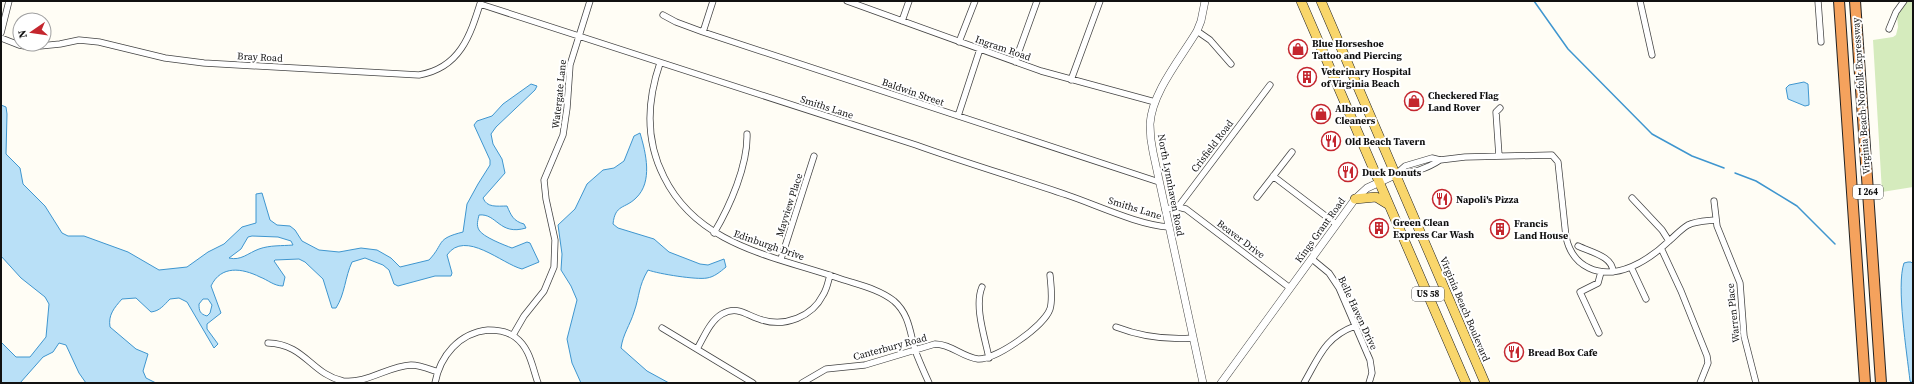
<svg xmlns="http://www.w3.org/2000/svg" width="1914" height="384" font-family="'Source Serif 4',serif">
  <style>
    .green { fill: #d5ebbd }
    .water { fill: #b9e0f7; stroke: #3f96cf; fill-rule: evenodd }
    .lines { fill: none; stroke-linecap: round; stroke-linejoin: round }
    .stream { stroke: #3f96cf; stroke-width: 1.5 }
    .minor-casing { stroke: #444; stroke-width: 7 }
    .tertiary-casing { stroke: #444; stroke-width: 8 }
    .primary-casing { stroke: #222; stroke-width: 10 }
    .motorway-casing { stroke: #222; stroke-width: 12 }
    .minor { stroke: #fff; stroke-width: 5.5 }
    .tertiary { stroke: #fff; stroke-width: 7 }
    .primary { stroke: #f9d66b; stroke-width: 9 }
    .motorway { stroke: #f5a25d; stroke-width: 10 }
    .labels { text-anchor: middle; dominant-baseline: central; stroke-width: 4; stroke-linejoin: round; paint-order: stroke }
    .shield { fill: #fff; stroke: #585858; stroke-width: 1 }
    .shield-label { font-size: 9px; font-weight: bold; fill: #111 }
    .poi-label { font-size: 10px; font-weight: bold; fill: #111; stroke: #fff; text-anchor: start }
    .street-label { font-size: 10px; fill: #111; stroke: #fff }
  </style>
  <rect width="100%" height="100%" fill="#fffdf5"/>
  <path class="green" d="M1908 1H1913V187L1882 192 1873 40 1893 37 1896 35 1898 27 1897 15Z"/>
  <path class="water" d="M1804 82 1808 84 1809 102V105L1805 106 1788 99 1786 88 1789 85Z
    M531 84 537 86 535 90 496 127 491 134 493 144 502 159 505 173 483 198C487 208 497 206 507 206 511 215 513 221 524 224L526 228C499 236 497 213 479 215 478 220 476 225 479 230 483 237 504 245 512 248L527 242 530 243 539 262 522 269C502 264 465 229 447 255L452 273 451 276H435L398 286 394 284 389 270 383 265 365 258 352 262C345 277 345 294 336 308H332L323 279 305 262 299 259 275 260 274 261 285 277 283 286C274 286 268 280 260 277 242 268 221 265 211 286L221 313 207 324V329L218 344 214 348 187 302 179 298 170 299C164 305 160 311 151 312L136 298 122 299C114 308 108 315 110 327L136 349 148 354 143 371 146 378 156 383H86L79 373 66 345 59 343 53 352 43 357 20 383H1V342L16 357H30L46 337 49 304 45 297 21 278 1 256V105L6 107 7 114 6 154 20 168 23 184 45 206 62 233 68 236H84L128 252 159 270 187 267 208 252 224 244 242 227 256 223V194L262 193 270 220 277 225 290 226 295 230 302 241 319 250 339 252 361 248 377 250 391 258 400 267 429 260C445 243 435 239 463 232L467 204 478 184 490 165V160L474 125 477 121 492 116 503 104ZM252 236 278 237 291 241 293 245C282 246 270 245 259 249 248 253 241 261 229 258L241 249 248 237ZM203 299H208L212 305 210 313 207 316C200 314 199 311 199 304Z
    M640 133C646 153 653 182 636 198 625 209 615 204 613 224L618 228 654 239 669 252 700 264 708 265 724 259 726 267C720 272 714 277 707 278 697 280 659 274 648 270 638 287 640 295 634 312 630 325 623 334 621 348L647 371 669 383H581L572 363 567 339 577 300 571 286 561 270 562 254 558 225 575 209 587 184 603 170 614 168 624 161 634 136Z
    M1908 262H1911L1913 264V383L1910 381C1907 353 1896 286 1904 263Z"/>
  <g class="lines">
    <path class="stream" d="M1534 1 1568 49 1652 134 1692 156 1724 168
      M1735 173 1756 181 1797 206 1835 244"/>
    <defs>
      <path id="minor" d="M847 1 1041 71 1155 102
        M1640 1 1652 55
        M1818 1 1821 42
        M480 4 916 145C966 163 1017 178 1067 195 1097 205 1138 225 1169 227
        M663 15 676 22 703 32 1159 182
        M902 21 909 1
        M1889 29 1896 12 1904 1
        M1197 31 1210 40 1231 64
        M703 32 713 1
        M1 33 9 1
        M1 38 19 45 30 47 60 44 79 40 99 42 165 58 204 63 419 75C460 68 470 36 481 1
        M959 42 975 1
        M1015 62 1037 1
        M660 63C647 101 645 140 664 177 698 246 774 256 841 279 859 285 879 289 894 301 909 314 910 332 915 350 919 361 924 372 929 383
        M1071 80 1100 1
        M958 116 980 49
        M1499 156 1496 112 1500 108
        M1395 175 1405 166 1432 158 1440 160 1465 157 1552 155 1558 162 1566 237C1569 251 1576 262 1589 268 1617 281 1649 260 1669 241 1676 235 1680 230 1688 225 1696 221 1706 221 1715 220
        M1396 175C1413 172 1425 170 1440 160
        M1273 176 1336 224
        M1257 197 1292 152
        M1632 198 1662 230 1669 241
        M1714 201 1717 226 1740 283 1744 336 1756 383
        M1178 207 1270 85
        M1165 209 1178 207 1186 209 1290 288
        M714 233C730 206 748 165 747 134
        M1578 246C1590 252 1613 256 1613 272
        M1661 248 1681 291 1707 356 1708 363 1700 383
        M781 259 814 156
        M1312 259 1329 273 1339 288 1370 360 1372 373 1369 383
        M1631 267 1646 299
        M982 287C974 306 985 338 989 358
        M1116 327C1142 337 1166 340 1193 338
        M662 328 753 383
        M1599 333 1580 292 1598 283 1601 272
        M513 335 524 316 544 291 554 267 555 240 546 199 544 180 563 135 567 108 570 65 590 1
        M268 343C305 344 311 374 343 381 367 384 388 366 411 365 420 365 429 369 438 372
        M697 349C704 337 710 321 722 314 738 305 747 316 762 320 785 327 812 317 823 295 827 289 828 282 830 275
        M435 383C440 356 459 333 488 330 498 330 507 331 515 337 530 348 532 366 538 383
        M802 383 826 369 865 365 935 344C951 344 962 357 978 359 996 360 1044 326 1050 309 1053 299 1051 286 1050 275
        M1304 383C1319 357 1325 337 1355 326"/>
      <path id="tertiary" d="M1203 383 1153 152C1151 143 1150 133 1150 124 1152 92 1181 58 1197 31L1201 21 1205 1
        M1221 383 1355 199 1367 188 1395 175"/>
      <path id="primary" d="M1301 1 1466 383
        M1321 1 1485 383
        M1355 199 1376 197 1389 205"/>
      <path id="motorway" d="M1839 1 1865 383
        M1855 1 1881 383"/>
    </defs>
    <use href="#minor" class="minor-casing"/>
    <use href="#tertiary" class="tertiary-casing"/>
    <use href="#primary" class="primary-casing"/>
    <use href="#motorway" class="motorway-casing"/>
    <use href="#minor" class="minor"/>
    <use href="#tertiary" class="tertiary"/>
    <use href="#primary" class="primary"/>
    <use href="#motorway" class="motorway"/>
  </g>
  <defs>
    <symbol id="shop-ring" viewBox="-11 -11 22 22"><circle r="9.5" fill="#fff" stroke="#c4262e" stroke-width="1.5"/><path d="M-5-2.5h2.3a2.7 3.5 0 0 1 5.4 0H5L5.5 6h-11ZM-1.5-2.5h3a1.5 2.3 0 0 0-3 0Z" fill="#c4262e"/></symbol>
    <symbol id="building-ring" viewBox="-11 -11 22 22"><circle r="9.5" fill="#fff" stroke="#c4262e" stroke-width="1.5"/><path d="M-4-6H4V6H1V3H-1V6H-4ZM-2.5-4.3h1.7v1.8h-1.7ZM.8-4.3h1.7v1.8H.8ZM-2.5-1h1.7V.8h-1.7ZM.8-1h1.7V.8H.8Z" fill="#c4262e"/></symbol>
    <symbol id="restaurant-ring" viewBox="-11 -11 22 22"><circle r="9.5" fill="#fff" stroke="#c4262e" stroke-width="1.5"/><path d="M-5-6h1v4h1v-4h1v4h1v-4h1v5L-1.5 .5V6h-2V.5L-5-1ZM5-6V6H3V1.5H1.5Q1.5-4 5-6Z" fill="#c4262e"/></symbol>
  </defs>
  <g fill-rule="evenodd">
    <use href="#shop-ring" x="1287" y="38" width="22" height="22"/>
    <use href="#building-ring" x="1296" y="66" width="22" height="22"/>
    <use href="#shop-ring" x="1403" y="90" width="22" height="22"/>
    <use href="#shop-ring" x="1310" y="103" width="22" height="22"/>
    <use href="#restaurant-ring" x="1320" y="130" width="22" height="22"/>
    <use href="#restaurant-ring" x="1337" y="161" width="22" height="22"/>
    <use href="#restaurant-ring" x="1431" y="188" width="22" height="22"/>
    <use href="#building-ring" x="1368" y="217" width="22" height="22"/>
    <use href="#building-ring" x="1489" y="218" width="22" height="22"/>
    <use href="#restaurant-ring" x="1503" y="341" width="22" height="22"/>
  </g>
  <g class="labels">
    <g class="shield">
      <rect x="1853" y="185" width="30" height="14" rx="3"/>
      <rect x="1412" y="287" width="32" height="14" rx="3"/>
    </g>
    <g class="shield-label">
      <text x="1868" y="192">I 264</text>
      <text x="1428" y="294">US 58</text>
    </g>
    <g class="poi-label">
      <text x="1312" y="43">Blue Horseshoe<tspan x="1312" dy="12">Tattoo and Piercing</tspan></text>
      <text x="1321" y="71">Veterinary Hospital<tspan x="1321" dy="12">of Virginia Beach</tspan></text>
      <text x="1428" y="95">Checkered Flag<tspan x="1428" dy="12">Land Rover</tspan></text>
      <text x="1335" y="108">Albano<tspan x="1335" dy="12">Cleaners</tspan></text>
      <text x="1345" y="141">Old Beach Tavern</text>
      <text x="1362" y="172">Duck Donuts</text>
      <text x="1456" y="199">Napoli's Pizza</text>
      <text x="1393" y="222">Green Clean<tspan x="1393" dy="12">Express Car Wash</tspan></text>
      <text x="1514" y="223">Francis<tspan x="1514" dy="12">Land House</tspan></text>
      <text x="1528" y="352">Bread Box Cafe</text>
    </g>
    <g class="street-label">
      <text transform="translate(1003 48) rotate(19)">Ingram Road</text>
      <text transform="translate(260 57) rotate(3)">Bray Road</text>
      <text transform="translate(913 92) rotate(19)">Baldwin Street</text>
      <text transform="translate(559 94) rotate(-84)">Watergate Lane</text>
      <text transform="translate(1861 96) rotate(-94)">Virginia Beach-Norfolk Expressway</text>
      <text transform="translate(827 107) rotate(18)">Smiths Lane</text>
      <text transform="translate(1212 146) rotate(-53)">Crisfield Road</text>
      <text transform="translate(1171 185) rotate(79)">North Lynnhaven Road</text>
      <text transform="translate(789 205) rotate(-72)">Mayview Place</text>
      <text transform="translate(1135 208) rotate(17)">Smiths Lane</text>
      <text transform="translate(1320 230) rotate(-54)">Kings Grant Road</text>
      <text transform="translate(1241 239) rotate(37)">Beaver Drive</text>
      <text transform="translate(769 245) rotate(19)">Edinburgh Drive</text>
      <text transform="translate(1465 309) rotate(67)">Virginia Beach Boulevard</text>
      <text transform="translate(1358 313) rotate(65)">Belle Haven Drive</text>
      <text transform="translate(1733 313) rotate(-96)">Warren Place</text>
      <text transform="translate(890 347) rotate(-15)">Canterbury Road</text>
    </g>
  </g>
  <rect width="1914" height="384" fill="none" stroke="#111111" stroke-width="4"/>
  <g transform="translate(32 32) rotate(257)"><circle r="19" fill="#ffffff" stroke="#a0a0a0"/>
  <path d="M0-3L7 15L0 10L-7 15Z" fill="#c4262e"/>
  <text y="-6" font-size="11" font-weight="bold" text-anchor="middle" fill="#111111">N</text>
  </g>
</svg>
